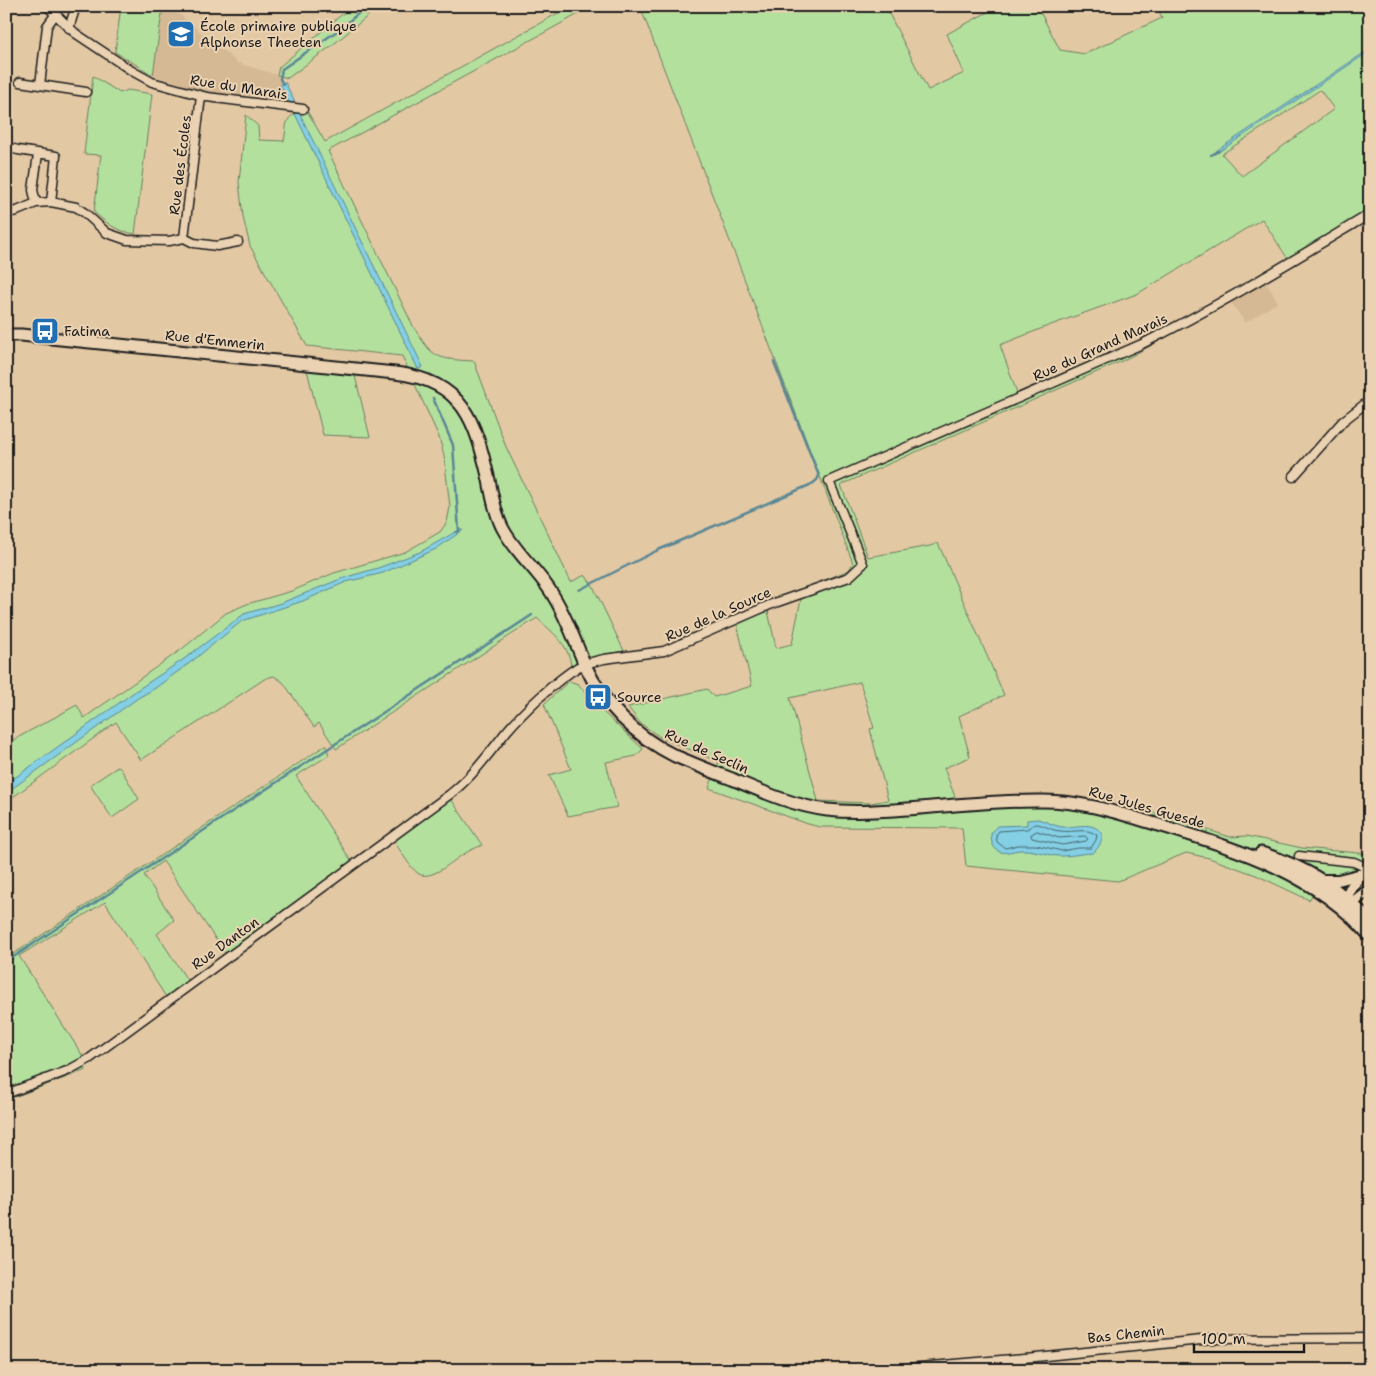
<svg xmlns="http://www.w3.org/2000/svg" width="1376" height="1376" font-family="'Shantell Sans',sans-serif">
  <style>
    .built { fill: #d5b995 }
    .green { fill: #b4e09e; stroke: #687e5d; fill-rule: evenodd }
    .water { fill: #84cfe4; stroke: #5a8794 }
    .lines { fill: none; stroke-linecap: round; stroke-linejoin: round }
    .shore { stroke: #46646c; stroke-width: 1 }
    .stream { stroke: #5a8794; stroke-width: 2.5 }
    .minor-casing { stroke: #1c1c1c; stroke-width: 11 }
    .tertiary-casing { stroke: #1c1c1c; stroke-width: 14 }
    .secondary-casing { stroke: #1c1c1c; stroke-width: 15 }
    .minor { stroke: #ead2b2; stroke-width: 8 }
    .tertiary { stroke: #ead2b2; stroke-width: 10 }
    .secondary { stroke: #ead2b2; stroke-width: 11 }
    .labels { text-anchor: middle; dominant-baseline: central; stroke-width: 4; stroke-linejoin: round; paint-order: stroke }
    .poi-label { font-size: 14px; fill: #1c1c1c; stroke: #ead2b2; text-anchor: start }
    .street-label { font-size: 14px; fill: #1c1c1c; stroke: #ead2b2 }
  </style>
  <rect width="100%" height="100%" fill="#e3c8a4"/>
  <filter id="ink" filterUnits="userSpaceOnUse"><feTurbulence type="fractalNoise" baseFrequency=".02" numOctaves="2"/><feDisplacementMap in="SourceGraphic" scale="10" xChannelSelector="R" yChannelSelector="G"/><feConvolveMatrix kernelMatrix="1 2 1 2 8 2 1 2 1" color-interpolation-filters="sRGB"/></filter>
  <g filter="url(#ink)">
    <path class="built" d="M163 6H169L238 63 277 75 293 106 274 101 204 92 153 75Z
      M1265 281 1278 302 1245 323 1231 302Z"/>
    <path class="green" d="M121 6H163L153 75 115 52Z
      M352 6H380L330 47 288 78 277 75 279 67Z
      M571 6H593L328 151 413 326C433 359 436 359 474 361L506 447 571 582 585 575 593 586 624 651 594 656 571 666C569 644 552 632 537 618L336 749 319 723 314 727 283 682 274 676 266 678 141 760 116 722 6 802V744L77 705 84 718 182 649 226 613 247 604 292 591 334 573 405 552 440 532 447 522 450 507 444 456 439 437 402 356 307 346 250 246 243 217 239 182 246 115 258 126 259 140 284 141C288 120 283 118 306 109L325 142Z
      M640 6H885L928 90 964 73 947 34 999 6H1037L1060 50 1085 54 1162 18 1157 6H1370V220L1231 302 1124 360 841 485 868 557 930 546 938 543 1004 695 959 716 970 757 944 768 960 810 1040 805 1083 810 1140 825 1146 810 1230 837 1247 836 1302 848 1370 854V861L1358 871 1326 875 1309 900 1256 875 1209 858 1186 853 1118 881 966 866 962 828 820 827 808 824 709 788 719 762 660 737 640 723 628 707 707 689 714 697 752 686 737 624 768 611 776 648 792 644 803 589 849 570 853 563ZM1320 90 1334 109 1242 176 1222 154ZM1262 219 1288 259 1229 295 1155 333 1017 393 1000 345 1048 326 1137 294ZM860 682 874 728 870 729 888 800 871 803 818 801 790 698Z
      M93 76 120 93 128 90 152 94 135 234C117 231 107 224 94 212L101 155 84 154Z
      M307 370 355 376 370 437 323 435Z
      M569 681 578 684 604 713 643 749 636 756 606 762 617 807 568 816 549 775 571 769 544 704Z
      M326 745 329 755 296 776 352 862 225 953 163 861 144 875 174 920 157 934 187 980 166 997 105 902 19 956 84 1058 86 1070 6 1100V959Z
      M119 766 139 799 112 818 90 785Z
      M451 799 482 845C476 848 470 850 464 854 453 860 432 881 419 874 410 868 403 854 397 846 395 838 399 835 404 831Z"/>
    <path class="water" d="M1370 49V51L1217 153 1216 151Z
      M285 82 296 105H290L280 84Z
      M294 112H299L423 367 418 369Z
      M459 530H463L436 549 383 573 346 582 303 601 242 621 191 662 154 689 138 698 6 793V784L137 690 184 659 244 614 281 603 343 578 378 568 420 552Z
      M1038 819C1046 821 1054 826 1062 827 1076 828 1091 820 1102 833 1103 840 1099 848 1093 853 1083 853 1073 856 1063 856 1050 857 1036 849 1021 850 1013 850 1005 855 998 851 992 847 991 840 991 834L997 826 1027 825V820Z"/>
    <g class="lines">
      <path class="shore" d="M1038 824C1046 826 1053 831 1061 831 1074 833 1086 827 1097 835L1096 840 1091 848H1078L1062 851 1036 845H1018L1005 848 997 842 996 835 999 831 1027 829 1033 825Z
        M1037 831 1059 838 1085 836 1088 839 1086 841 1062 845 1032 838 1031 835Z"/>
      <path class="stream" d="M283 84 280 79 282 69 340 29 367 6
        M1211 155 1219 151
        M433 398 453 445 459 531 457 532
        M579 590 656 551 812 484 817 480 819 476 774 362
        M6 962 239 807 532 615"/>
      <defs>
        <path id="minor" d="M47 6 75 33 132 71 152 82 207 97 303 109
          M69 28 76 6
          M20 82 86 92
          M40 85 47 26 55 15
          M6 147 18 150 56 156 51 202
          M36 203 33 190 38 154
          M6 213 17 211 36 203 51 202 76 207 85 213 107 233 127 240 169 241 184 238 194 243 217 246 238 242
          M184 238 201 96
          M1293 477 1343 421 1370 400
          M1299 856 1354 862 1370 869
          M6 1094 67 1071 89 1059 449 795C472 777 488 755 506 732 523 712 555 681 578 667L588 663 604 659 664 651 772 604 849 577 863 564 829 481 1142 344C1221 305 1295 259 1370 214
          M885 1370 1036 1357 1211 1339 1370 1338"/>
        <path id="tertiary" d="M1322 880H1338L1370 872
          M1345 904 1350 889 1361 875
          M1347 907 1370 889"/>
        <path id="secondary" d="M6 335H21L395 373C464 381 475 421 489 480 492 496 495 512 502 527 515 553 540 572 554 597 567 618 575 642 585 665 603 704 636 737 675 756 694 764 713 772 732 779 763 792 794 806 827 810 853 813 880 811 907 809 952 806 998 800 1044 801 1084 801 1121 814 1159 825 1236 849 1315 872 1370 936
          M1261 853C1303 866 1341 888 1370 922"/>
      </defs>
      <use href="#minor" class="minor-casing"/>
      <use href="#tertiary" class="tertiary-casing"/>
      <use href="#secondary" class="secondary-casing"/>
      <use href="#minor" class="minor"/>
      <use href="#tertiary" class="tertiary"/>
      <use href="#secondary" class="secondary"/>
    </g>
  </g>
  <defs>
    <symbol id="school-square" viewBox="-11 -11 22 22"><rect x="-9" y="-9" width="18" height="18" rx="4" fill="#1f6fb2" stroke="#ead2b2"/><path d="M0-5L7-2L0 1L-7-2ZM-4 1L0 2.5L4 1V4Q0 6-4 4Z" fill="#fff"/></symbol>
    <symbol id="bus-square" viewBox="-11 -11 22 22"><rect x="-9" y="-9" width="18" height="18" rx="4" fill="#1f6fb2" stroke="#ead2b2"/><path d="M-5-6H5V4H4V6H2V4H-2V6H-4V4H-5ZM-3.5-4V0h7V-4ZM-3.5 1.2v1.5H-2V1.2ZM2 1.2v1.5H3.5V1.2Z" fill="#fff"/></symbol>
  </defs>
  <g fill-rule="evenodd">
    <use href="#school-square" x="165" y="18" width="32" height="32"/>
    <use href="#bus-square" x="29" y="315" width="32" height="32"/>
    <use href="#bus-square" x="582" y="681" width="32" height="32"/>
  </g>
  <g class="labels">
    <g class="poi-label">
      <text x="200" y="26">École primaire publique<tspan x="200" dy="16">Alphonse Theeten</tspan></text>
      <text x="64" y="331">Fatima</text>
      <text x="617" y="697">Source</text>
    </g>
    <g class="street-label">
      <text transform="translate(239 87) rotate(9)">Rue du Marais</text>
      <text transform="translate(180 165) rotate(-83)">Rue des Écoles</text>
      <text transform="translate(215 340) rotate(6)">Rue d'Emmerin</text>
      <text transform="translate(1100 347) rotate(-24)">Rue du Grand Marais</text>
      <text transform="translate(718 614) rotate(-24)">Rue de la Source</text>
      <text transform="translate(707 751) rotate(24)">Rue de Seclin</text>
      <text transform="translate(1147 807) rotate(16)">Rue Jules Guesde</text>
      <text transform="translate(225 943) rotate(-36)">Rue Danton</text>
      <text transform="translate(1126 1334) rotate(-6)">Bas Chemin</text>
    </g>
  </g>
  <rect width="1376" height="1376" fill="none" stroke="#ead2b2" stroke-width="25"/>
  <rect x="12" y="12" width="1351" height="1351" fill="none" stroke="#1c1c1c" stroke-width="2" filter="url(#ink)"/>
  <path d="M1194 1344v8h110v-8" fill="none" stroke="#1c1c1c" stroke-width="2.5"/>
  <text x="1201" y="1344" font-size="15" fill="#1c1c1c" stroke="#ead2b2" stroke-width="4" paint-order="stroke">100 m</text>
</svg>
